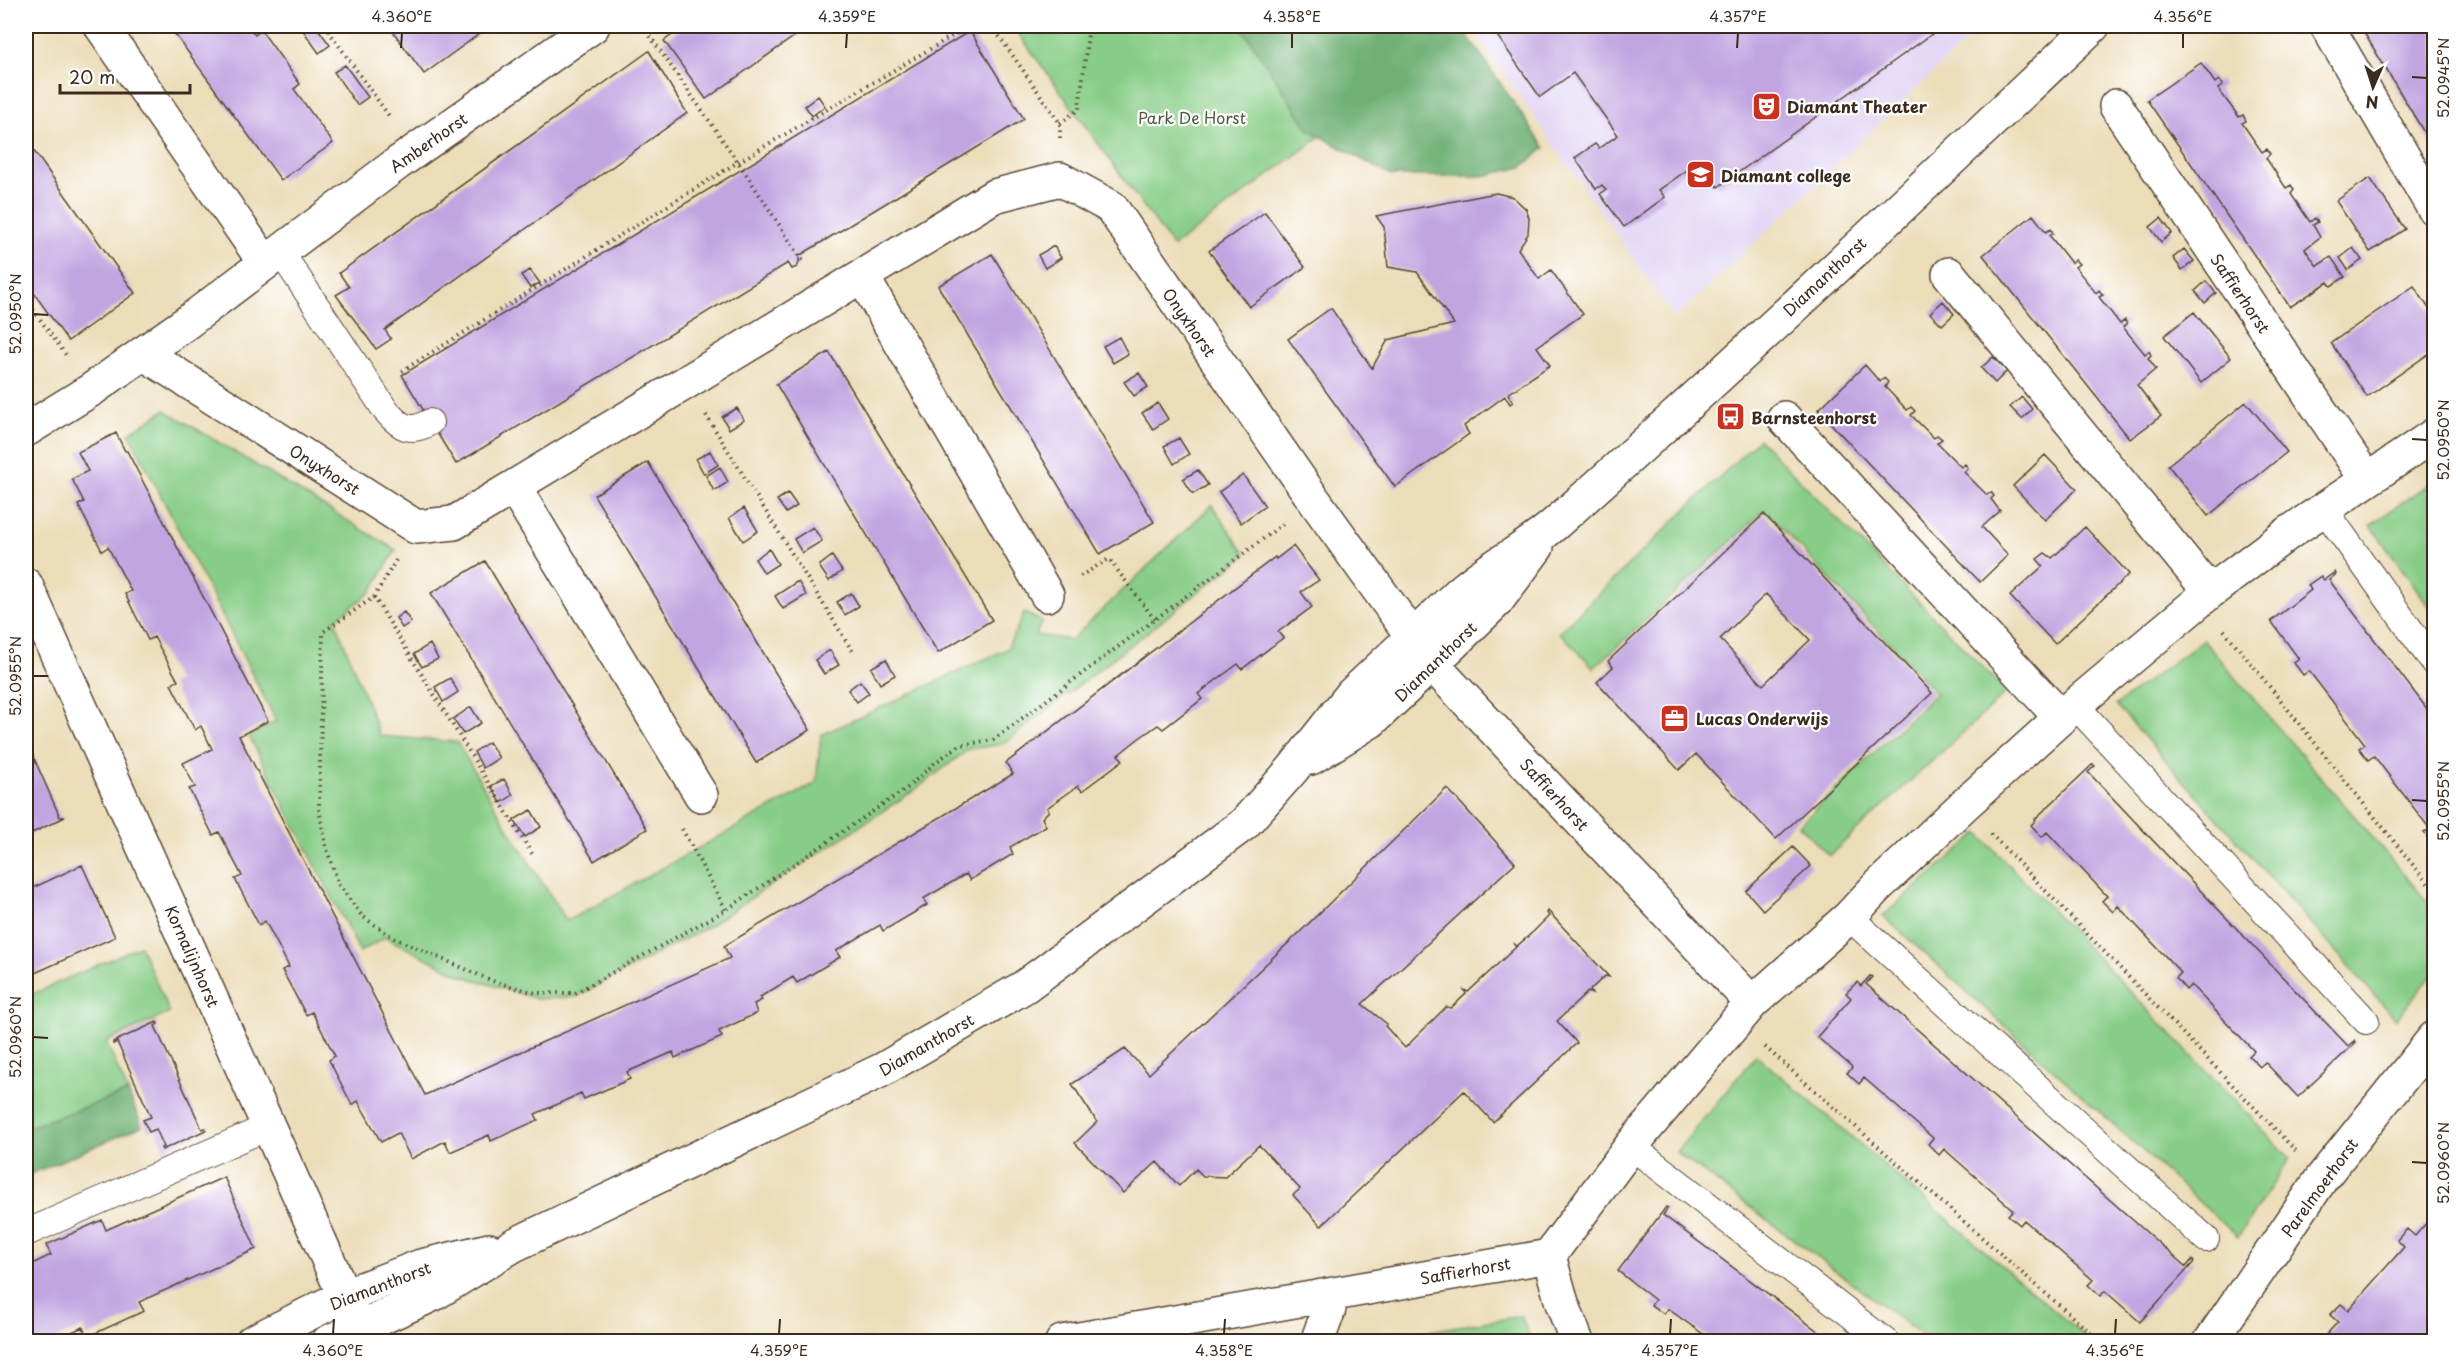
<svg xmlns="http://www.w3.org/2000/svg" width="2460" height="1367" font-family="'Playpen Sans',sans-serif">
  <style>
    .built { fill: #e0d4f4 }
    .green { fill: #88cd87; stroke: #627c52; stroke-width: 1.5 }
    .forest { fill: #6eb074; stroke: #546d49; stroke-width: 1.5 }
    .building { fill: #c1a5e1; fill-rule: evenodd }
    .lines { fill: none; stroke-linecap: round; stroke-linejoin: round }
    .lane-casing { stroke: #564535; stroke-width: 28 }
    .street-casing { stroke: #564535; stroke-width: 36 }
    .path { stroke: #564535; stroke-width: 4; stroke-dasharray: 1.5 4.5; stroke-linecap: butt }
    .lane { stroke: #fff; stroke-width: 26 }
    .street { stroke: #fff; stroke-width: 33 }
    .ticks { fill: none; stroke: #3b2a1e; stroke-width: 2 }
    .labels { text-anchor: middle; dominant-baseline: central; stroke-width: 4.5; stroke-linejoin: round; paint-order: stroke }
    .poi-label { font-size: 16px; font-weight: bold; fill: #3b2a1e; stroke: #fff; text-anchor: start }
    .park-label { font-size: 16px; fill: #525b3e; stroke: #fff }
    .street-label { font-size: 16px; fill: #3b2a1e; stroke: #fff }
    .neatline { fill: none; stroke: #3b2a1e; stroke-width: 2 }
    .ticks-label { font-size: 15px; text-anchor: middle; fill: #3b2a1e }
  </style>
  <rect width="100%" height="100%" fill="#fff"/>
  <filter id="ink" filterUnits="userSpaceOnUse"><feTurbulence type="fractalNoise" baseFrequency=".0167" numOctaves="2"/><feDisplacementMap in="SourceGraphic" scale="12" xChannelSelector="R" yChannelSelector="G"/><feConvolveMatrix kernelMatrix="1 2 1 2 8 2 1 2 1" color-interpolation-filters="sRGB"/></filter>
  <filter id="wash" filterUnits="userSpaceOnUse"><feTurbulence type="fractalNoise" baseFrequency=".008" numOctaves="4" result="noise"/><feDisplacementMap in="SourceGraphic" scale="24" xChannelSelector="R" yChannelSelector="G"/><feGaussianBlur stdDeviation="1.35" result="paint"/><feColorMatrix in="noise" values="0 0 0 0 0 0 0 0 0 0 0 0 0 0 0 0 0 1.4 0 .05"/><feComposite in="paint" operator="in"/></filter>
  <g filter="url(#wash)">
    <rect width="100%" height="100%" fill="#ecddb9"/>
    <path class="built" d="M1484 26H1982L1675 318 1475 32Z"/>
    <path class="green" d="M1013 26H1467L1173 247Z
      M165 410 396 550 371 592 335 620 380 736 457 742 518 845 567 921 816 783 821 735 1007 649 1024 613 1042 621 1036 635 1071 640 1212 505 1246 555 1003 744 969 749 912 792 707 927 576 997 537 999 460 975 385 937 360 952 249 736 276 721 129 433Z
      M1759 439 2007 692 1829 856 1799 825 1936 693 1765 510 1594 668 1559 632Z
      M2434 481V613L2370 525Z
      M2203 640 2434 909V973L2396 1019 2116 705Z
      M1978 833 2290 1158 2238 1237 1883 916Z
      M140 946 170 1013 106 1042 128 1092 26 1128V997Z
      M1756 1055 2090 1341H1930L1676 1152Z
      M1521 1316 1531 1341H1372V1340Z"/>
    <path class="forest" d="M1241 26H1467L1463 29 1545 148 1522 167 1483 176H1391L1308 129Z
      M128 1092 142 1126 26 1176V1128Z"/>
    <g id="blocks">
      <path class="building" d="M169 26H248L255 35 261 30 300 84 294 89 333 143 281 180Z
        M300 26H316L330 45 319 53Z
        M389 26H490L424 74Z
        M684 26H809L706 99 664 41Z
        M1508 26H1943L1718 187 1700 161 1659 190 1665 197 1624 227 1600 194 1606 190 1602 185 1596 189 1575 158 1595 144 1599 148 1618 135 1573 73 1540 97 1496 34Z
        M2360 26H2434V149L2392 79Z
        M970 31 1024 119 799 256V263L797 267 792 269 788 263 456 464 402 375Z
        M649 51 687 113 385 330 391 339 376 349 336 295 349 287 339 273Z
        M2201 63 2215 83 2219 80 2223 85 2218 89 2239 117 2243 115 2246 121 2242 123 2262 152 2267 149 2270 154 2266 158 2286 188 2291 185 2294 190 2291 194 2310 222 2315 218 2318 222 2313 225 2320 237 2305 249 2317 266 2331 257 2345 277 2331 286 2328 282 2290 307 2147 100Z
        M345 65 368 97 357 105 334 72Z
        M818 96 825 106 812 116 805 106Z
        M26 140 135 293 68 341 26 282Z
        M2370 178 2405 229 2370 252 2336 201Z
        M1496 193 1513 197 1526 209 1529 218 1528 234 1518 249 1539 279 1551 270 1583 314 1537 347 1550 365 1508 394 1513 402 1510 404 1505 396 1464 426 1469 434 1395 487 1288 339 1331 308 1372 368 1388 340 1454 324 1417 272 1388 267 1384 227 1376 216Z
        M1265 212 1305 267 1249 307 1209 251Z
        M2033 215 2046 232 2051 229 2053 233 2050 236 2071 263 2075 260 2079 264 2075 267 2096 293 2099 290 2103 295 2099 297 2120 324 2125 320 2127 324 2123 327 2145 354 2149 351 2151 355 2148 358 2156 369 2137 385 2161 416 2130 439 1983 255Z
        M2161 218 2172 233 2161 242 2150 227Z
        M1054 246 1061 258 1045 268 1038 255Z
        M2353 248 2362 260 2348 270 2340 258Z
        M2184 249 2194 261 2182 270 2173 258Z
        M992 254 1154 522 1100 554 938 286Z
        M530 270 540 283 530 288 521 275Z
        M2206 281 2216 293 2205 303 2195 291Z
        M2414 286 2434 316V350L2367 397 2331 343Z
        M1943 301 1954 314 1942 325 1930 313Z
        M2194 312 2231 358 2201 383 2164 336Z
        M1119 337 1128 354 1113 363 1103 346Z
        M829 352 992 620 938 653 776 384Z
        M1993 357 2007 371 1995 383 1981 368Z
        M1865 365 1880 382 1884 378 1888 382 1885 387 1907 410 1911 407 1915 411 1911 415 1934 438 1937 435 1942 439 1937 443 1961 467 1965 464 1968 468 1964 472 1987 495 1991 492 1994 496 1991 499 2000 511 1982 527 2008 555 1980 582 1818 410Z
        M1139 373 1148 387 1134 396 1124 382Z
        M2022 397 2032 409 2022 419 2010 407Z
        M2246 402 2287 452 2208 516 2168 465Z
        M1158 403 1168 419 1153 429 1142 413Z
        M737 408 744 420 729 429 722 417Z
        M116 433 125 451H127L268 721 239 736 425 1095 730 958 724 946 1013 774 1006 763 1275 557 1276 559 1293 546 1319 580 1301 592 1312 607 1278 632 1283 638 1242 669 1238 664 1219 678 1198 694 1202 699 1163 729 1158 725 1138 739 1118 755 1123 760 1082 791 1078 786 1047 808 1049 811 1042 818 1046 826 1010 847 1013 854 970 880 966 874 923 899 927 905 883 931 880 925 836 951 840 957 797 983 793 977 760 997 762 1000 754 1004 757 1013 719 1031 722 1037 675 1058 673 1052 627 1072 630 1079 584 1099 581 1093 558 1104 535 1114 538 1120 491 1141 489 1135 450 1152 445 1141 411 1159 398 1133 381 1142 358 1101 352 1105 329 1060 335 1056 312 1012 306 1015 282 970 289 967 279 947 265 921 259 925 235 879 242 876 219 832 213 835 189 789 195 787 183 763 212 749 201 726 195 730 171 684 178 681 154 637 148 640 125 594 131 591 108 547 102 551 78 505 84 502 72 479 88 471 78 452Z
        M1179 438 1189 454 1174 464 1164 446Z
        M710 451 718 465 704 474 696 459Z
        M2045 455 2077 489 2045 520 2013 486Z
        M648 462 810 730 756 763 594 495Z
        M720 467 728 482 714 491 706 476Z
        M1198 470 1208 485 1193 494 1183 479Z
        M1243 475 1265 506 1241 523 1219 492Z
        M788 493 797 506 786 513 777 500Z
        M744 508 758 531 743 541 729 518Z
        M1764 514 1932 693 1776 839 1696 754 1679 770 1597 682 1613 667 1608 661ZM1766 594 1810 640 1763 685 1720 639Z
        M813 527 822 541 802 553 794 539Z
        M2085 527 2129 574 2055 644 2010 596 2043 566 2037 559 2045 553 2052 558Z
        M769 549 778 564 764 573 755 559Z
        M832 556 842 571 829 581 819 566Z
        M485 561 647 829 594 861 431 593Z
        M2335 572 2336 574 2329 580 2434 718V846L2424 833 2430 829 2374 756 2368 760 2359 748 2365 744 2309 671 2303 675 2294 663 2299 659 2271 621 2311 590 2308 585 2321 576 2324 580Z
        M798 581 806 595 783 609 775 596Z
        M851 593 859 606 845 615 837 602Z
        M404 612 411 622 402 628 396 618Z
        M430 644 438 659 422 667 414 654Z
        M830 650 839 665 824 674 815 660Z
        M886 659 895 675 880 684 871 668Z
        M450 678 458 692 443 702 435 687Z
        M860 681 869 693 857 702 848 690Z
        M471 707 481 723 463 734 453 719Z
        M26 740 60 817H65L26 836Z
        M489 742 499 758 483 768 474 752Z
        M2093 764 2095 766 2088 772 2273 967 2348 1046 2355 1040 2356 1042 2298 1097 2265 1062 2260 1067 2249 1056 2254 1051 2191 985 2186 990 2176 978 2181 973 2118 906 2113 912 2102 901 2107 896 2047 832 2042 837 2031 825 2036 820 2035 819Z
        M504 779 513 795 501 803 491 786Z
        M1447 788 1515 863 1362 1004 1387 1024 1385 1026 1405 1048 1446 1007 1451 1008 1466 994 1464 990 1468 992 1516 947 1513 943 1517 946 1534 931 1549 916 1547 913 1548 911 1609 977 1605 976 1590 990 1592 994 1588 992 1557 1021 1577 1043 1493 1122 1464 1091 1321 1226 1293 1195 1300 1189 1259 1145 1225 1177 1203 1176 1196 1169 1179 1186 1157 1162 1123 1193 1075 1143 1097 1122 1072 1084 1125 1049 1149 1074 1300 932Z
        M531 810 541 827 525 837 514 820Z
        M1793 847 1811 866 1763 910 1746 891Z
        M82 865 115 937 26 977V891Z
        M1870 976 1872 977 1866 984 2024 1124 2186 1267 2192 1260 2194 1262 2140 1322 2105 1291 2100 1296 2088 1285 2093 1280 2024 1220 2020 1225 2008 1215 2013 1210 2011 1208 1944 1149 1939 1155 1928 1144 1933 1138 1864 1078 1859 1084 1847 1073 1852 1068 1851 1066 1817 1037 1851 998 1846 993 1857 982 1861 986Z
        M157 1022 158 1024 155 1026 202 1129 205 1128 206 1130 162 1150 161 1148 164 1147 156 1129 149 1132 143 1120 151 1117 117 1042 113 1044V1042Z
        M224 1177 256 1249 139 1302 144 1311 87 1337 83 1327 51 1341H26V1267L51 1255 46 1245 102 1220 106 1230Z
        M1666 1207 1668 1208 1663 1215 1831 1341H1713L1668 1309 1664 1314 1651 1305 1655 1300 1618 1271Z
        M2434 1214V1339L2432 1341H2320L2338 1322 2330 1315 2341 1304 2348 1310 2404 1247 2397 1240 2407 1229 2415 1236Z"/>
    </g>
  </g>
  <g filter="url(#ink)">
    <use href="#blocks" fill-opacity="0" stroke="#564535" stroke-width="1.5"/>
    <g class="lines">
      <defs>
        <path id="lane" d="M280 251 386 411C400 427 410 434 430 422
          M2324 509 2434 663
          M2075 705 2366 1021
          M1849 917 2206 1239
          M1631 1146 1886 1342
          M26 1233 270 1126"/>
        <path id="street" d="M101 26 265 263
          M2327 26 2434 209
          M2116 106 2367 480
          M1949 274 2210 592
          M862 276 1047 595
          M143 353 416 527 454 523 994 196 1060 179 1111 207 1314 500 1432 664 1752 1003
          M1784 418 2061 718
          M26 430 91 390 186 323 398 163 593 26
          M514 487 701 795
          M26 585 365 1342
          M1311 758 1371 721 1432 664 1497 601 1537 547
          M1549 1256 1562 1303 1577 1342
          M252 1342 346 1295 421 1266 489 1250
          M328 1342 434 1294 514 1245 882 1070 1024 987 1244 824 1292 770 1352 694 1457 595C1487 567 1526 550 1556 523 1739 361 1916 193 2093 26
          M1062 1342 1549 1256 1631 1146 1752 1003 1849 917 1875 889 1964 805 2075 705 2210 592 2290 532 2434 435
          M1317 1342 1329 1309 1327 1295
          M2210 1342 2322 1178 2434 1038"/>
      </defs>
      <use href="#lane" class="lane-casing"/>
      <use href="#street" class="street-casing"/>
      <path class="path" d="M325 26 389 116
        M643 26 738 162 805 264
        M992 26 1060 123V141
        M1060 123 1079 109 1089 26
        M26 300 68 358
        M402 371 738 162 969 26
        M706 415 853 652
        M396 560 374 597 323 632 319 809 326 847 339 885 362 916 394 938 495 982 536 993H575L726 910 906 789 937 761 960 745 993 740 1283 524
        M1080 576 1109 559 1155 620
        M374 597 534 857
        M2224 630 2434 891
        M682 829 726 910
        M1991 834 2296 1151
        M1765 1047 2101 1342"/>
      <use href="#lane" class="lane"/>
      <use href="#street" class="street"/>
    </g>
  </g>
  <path class="ticks" d="M401 48 402 33M846 48 847 33M1292 48V33M1737 48 1738 33M2183 48V33M2412 77 2427 78M33 314 48 315M2412 439 2427 440M33 676H48M2412 800 2427 801M33 1037 48 1038M2412 1162 2427 1163M333 1334 334 1319M779 1334 780 1319M1224 1334 1225 1319M1670 1334 1671 1319M2115 1334 2116 1319"/>
  <defs>
    <symbol id="theatre-square" viewBox="-11 -11 22 22"><rect x="-9" y="-9" width="18" height="18" rx="4" fill="#c8321e" stroke="#fff"/><path d="M-5-5.5Q0-4 5-5.5V0Q5 5 0 6Q-5 5-5 0ZM-3.3-2.5H-1v1.5H-3.3ZM1-2.5H3.3v1.5H1ZM-2.8 1Q0 5.5 2.8 1Z" fill="#fff"/></symbol>
    <symbol id="school-square" viewBox="-11 -11 22 22"><rect x="-9" y="-9" width="18" height="18" rx="4" fill="#c8321e" stroke="#fff"/><path d="M0-5L7-2L0 1L-7-2ZM-4 1L0 2.5L4 1V4Q0 6-4 4Z" fill="#fff"/></symbol>
    <symbol id="bus-square" viewBox="-11 -11 22 22"><rect x="-9" y="-9" width="18" height="18" rx="4" fill="#c8321e" stroke="#fff"/><path d="M-5-6H5V4H4V6H2V4H-2V6H-4V4H-5ZM-3.5-4V0h7V-4ZM-3.5 1.2v1.5H-2V1.2ZM2 1.2v1.5H3.5V1.2Z" fill="#fff"/></symbol>
    <symbol id="office-square" viewBox="-11 -11 22 22"><rect x="-9" y="-9" width="18" height="18" rx="4" fill="#c8321e" stroke="#fff"/><path d="M-6-3h4V-5.5h4V-3h4V5H-6ZM-1-4.5V-3h2v-1.5ZM-6 0V1H6V0Z" fill="#fff"/></symbol>
  </defs>
  <g fill-rule="evenodd">
    <use href="#theatre-square" x="1750" y="90" width="33" height="33"/>
    <use href="#school-square" x="1684" y="158" width="33" height="33"/>
    <use href="#bus-square" x="1714" y="400" width="33" height="33"/>
    <use href="#office-square" x="1658" y="702" width="33" height="33"/>
  </g>
  <g class="labels">
    <g class="poi-label">
      <text x="1787" y="106">Diamant Theater</text>
      <text x="1721" y="175">Diamant college</text>
      <text x="1751" y="417">Barnsteenhorst</text>
      <text x="1696" y="718">Lucas Onderwijs</text>
    </g>
    <g class="park-label">
      <text x="1192" y="117">Park De Horst</text>
    </g>
    <g class="street-label">
      <text transform="translate(428 142) rotate(-35)">Amberhorst</text>
      <text transform="translate(1824 276) rotate(-43)">Diamanthorst</text>
      <text transform="translate(2241 293) rotate(56)">Saffierhorst</text>
      <text transform="translate(1190 322) rotate(55)">Onyxhorst</text>
      <text transform="translate(325 469) rotate(32)">Onyxhorst</text>
      <text transform="translate(1435 661) rotate(-44)">Diamanthorst</text>
      <text transform="translate(1555 794) rotate(47)">Saffierhorst</text>
      <text transform="translate(193 956) rotate(66)">Kornalijnhorst</text>
      <text transform="translate(926 1044) rotate(-30)">Diamanthorst</text>
      <text transform="translate(2319 1187) rotate(-54)">Parelmoerhorst</text>
      <text transform="translate(1465 1270) rotate(-10)">Saffierhorst</text>
      <text transform="translate(380 1285) rotate(-21)">Diamanthorst</text>
    </g>
  </g>
  <rect width="2460" height="1367" fill="none" stroke="#fff" stroke-width="66"/>
  <g transform="translate(2373 87) rotate(183)" stroke="#ffffff" stroke-width="4.5" paint-order="stroke">
  <path d="M0-4.5L10 22L0 15L-10 22Z" fill="#3b2a1e"/>
  <text y="-9" font-size="16" font-weight="bold" text-anchor="middle" fill="#3b2a1e">N</text>
  </g>
  <path d="M60 84v9h130v-9" fill="none" stroke="#3b2a1e" stroke-width="3"/>
  <text x="69" y="84" font-size="18" fill="#3b2a1e" stroke="#ffffff" stroke-width="4.5" paint-order="stroke">20 m</text>
  <rect x="33" y="33" width="2394" height="1301" class="neatline"/>
  <g class="ticks-label">
    <text x="402" y="22">4.360°E</text>
    <text x="847" y="22">4.359°E</text>
    <text x="1292" y="22">4.358°E</text>
    <text x="1738" y="22">4.357°E</text>
    <text x="2183" y="22">4.356°E</text>
    <text transform="translate(2444 78) rotate(-90)" y="5">52.0945°N</text>
    <text transform="translate(16 314) rotate(-90)" y="5">52.0950°N</text>
    <text transform="translate(2444 440) rotate(-90)" y="5">52.0950°N</text>
    <text transform="translate(16 676) rotate(-90)" y="5">52.0955°N</text>
    <text transform="translate(2444 801) rotate(-90)" y="5">52.0955°N</text>
    <text transform="translate(16 1037) rotate(-90)" y="5">52.0960°N</text>
    <text transform="translate(2444 1163) rotate(-90)" y="5">52.0960°N</text>
    <text x="333" y="1356">4.360°E</text>
    <text x="779" y="1356">4.359°E</text>
    <text x="1224" y="1356">4.358°E</text>
    <text x="1670" y="1356">4.357°E</text>
    <text x="2115" y="1356">4.356°E</text>
  </g>
</svg>
